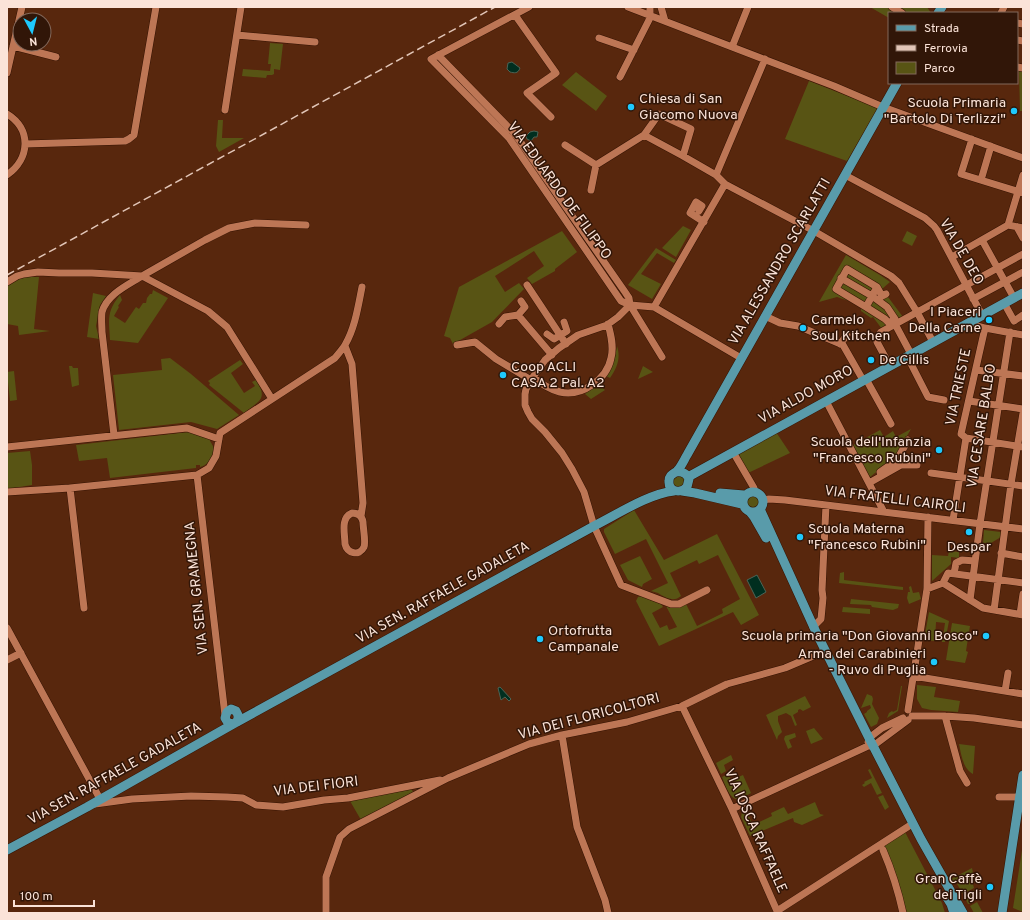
<svg xmlns="http://www.w3.org/2000/svg" width="1030" height="920" font-family="Overpass,sans-serif">
  <style>
    .green { fill: #585414 }
    .water { fill: #002e1f; stroke: #4b6456 }
    .lines { fill: none; stroke-linecap: round; stroke-linejoin: round }
    .minor-casing { stroke: #351303; stroke-width: 8 }
    .major-casing { stroke: #351303; stroke-width: 10 }
    .minor { stroke: #bd7655; stroke-width: 7 }
    .major { stroke: #599baa; stroke-width: 9 }
    .rail { stroke: #e2c6b8; stroke-width: 1.5; stroke-dasharray: 8 4; stroke-linecap: butt }
    .poi-dot { fill: #1ec9fd; stroke: #311608; stroke-width: 1.5 }
    .labels { text-anchor: middle; dominant-baseline: central; stroke-width: 3; stroke-linejoin: round; paint-order: stroke }
    .poi-label { font-size: 14px; fill: #fbe3d8; stroke: #311608; text-anchor: start }
    .street-label { font-size: 14px; fill: #fbe3d8; stroke: #311608 }
  </style>
  <rect width="100%" height="100%" fill="#58270d"/>
  <path class="green" d="M870 7H927L931 13H889V18Z
    M270 43 283 44 280 70 274 69V74L272 75H267L266 78 242 76 243 69 270 71 271 64H268Z
    M1019 69 1023 70V111H1020Z
    M576 72 607 96 596 111 562 85Z
    M809 81 878 108 847 161 785 139Z
    M218 120H223L222 138H244L219 152 216 146Z
    M683 226 691 230 676 257 662 248Z
    M562 231 577 252 555 269V271L532 284 527 278 544 266 534 251 495 276 505 292 519 283 524 289 492 322 453 344 450 338 444 336 459 287Z
    M907 231 917 236 912 246 902 241Z
    M656 248 676 260 674 263 657 253 641 274 661 284 652 299 628 285Z
    M846 255 880 275 890 282 882 289 903 317 882 329 873 317 871 318 861 311V305L837 297 819 302Z
    M22 277H39L34 329 50 331 19 335 18 326 7 324V286Z
    M153 290 168 298 138 343 110 340C109 320 106 312 120 295L122 300 118 306 119 307 114 316 125 323 136 307 139 309 143 303H146L147 298 150 294H152Z
    M93 293 106 296 100 305 96 326 99 339 87 337Z
    M617 346C621 358 617 368 610 378L606 376C614 367 615 357 617 346Z
    M170 358 191 374 239 415 217 429 191 422 119 430 113 375 162 370 161 359Z
    M240 360 243 364 231 373 244 393 255 386 252 382 256 380C269 400 258 401 244 413L209 385 210 383 208 381Z
    M69 366H72L73 368H78L79 385 72 387Z
    M643 366 653 372 638 379Z
    M14 371 17 400 10 401 7 372Z
    M599 384 605 390 591 399 585 394Z
    M911 429 894 458 870 477 853 445 880 430 884 437 893 431 896 437Z
    M189 432 209 439 214 448C213 456 209 465 200 467V465H196V468L110 478 107 458 79 461 76 445Z
    M776 432 790 453 748 473 736 454Z
    M30 451 32 465V485L7 489V453Z
    M676 476 683 477 685 480 683 486 677 487 674 485 673 479Z
    M747 502a6 6 0 1 1 12 0a6 6 0 1 1-12 0Z
    M634 510 664 560 717 534 759 615 741 625 733 612 659 646 636 601 638 597 641 596 661 604 663 607 652 613 660 628 667 625 669 630 677 627 666 606 674 607 686 604 697 626 723 613 722 609 740 599 718 555 699 564 697 560 670 573 681 596C679 597 677 599 675 599 670 600 662 596 658 593L651 591 668 583 646 539 615 554 604 532V529Z
    M984 530 1001 532V537L991 543H983Z
    M949 551 959 552V558L951 557V564L932 581V555L948 556Z
    M640 556 652 579 643 584 642 587 628 580 620 565Z
    M844 572V580L903 587V590L839 583 840 573Z
    M911 586 913 593 919 592 921 599 909 604 907 598 908 592H910L909 587Z
    M851 599 899 604 898 608 893 610 872 607 871 605 850 604Z
    M843 607 870 609V614L842 612Z
    M929 612 949 621 945 642H942V637H943L945 623 936 622 935 641 924 640Z
    M952 623 970 626 966 651 968 652 965 663 946 660Z
    M917 685 936 687 934 697 960 701 958 712 931 710 922 708 917 699Z
    M901 686H902L898 711 887 718 889 713 892 711 893 712 897 710Z
    M867 694 872 696 873 699 872 704 879 718 877 724 871 727 864 714 867 712V711L871 708 870 705 861 708Z
    M805 696 811 707 803 711 800 709 798 710V712L793 715 797 725 795 726 791 716 786 713 778 716V721L782 732 778 736 777 740 766 715Z
    M814 728 823 739 811 744 806 731Z
    M795 733 796 737 789 740 792 747 788 749 784 739 785 736Z
    M959 744 975 746 973 774C963 769 961 754 959 744Z
    M731 755 733 760 724 765 726 771 721 774 716 763Z
    M870 769 882 793 877 795 871 783 864 787 862 785 865 783 864 782 872 778 868 770Z
    M728 774 731 780 743 775 751 793C747 795 743 798 739 799 730 801 725 784 722 777Z
    M411 788 414 794 361 820 350 801Z
    M883 795 889 807 885 810 878 797Z
    M815 802 820 814 824 815 802 825 794 822 793 818 750 836 741 817 742 812 745 808 753 825 772 816 771 813 784 807 788 814Z
    M905 832 942 903 945 913H906L889 858 883 846Z
    M1023 844V912L1013 908Z
    M972 868 973 873 954 884 951 879Z
    M971 877 974 888 963 894 957 884Z
    M974 890 976 899 969 904H968L964 896Z
    M977 902 983 913H974L970 906Z"/>
  <path class="water" d="M512 62 520 68C518 74 514 73 510 72L507 69 508 63Z
    M534 131 538 132 537 137H534L531 141 527 139 526 136 530 132Z
    M757 575 766 592 756 598 747 580Z
    M500 687 511 699 509 701 505 697 501 700 498 688Z"/>
  <g class="lines">
    <defs>
      <path id="minor" d="M529 7 431 59 509 138 621 301 630 305 654 307 741 358
        M628 7 834 86 883 107 1023 158
        M661 7 665 21
        M892 7 902 13
        M1001 13 1004 7
        M515 15 556 73 527 93 551 117
        M1017 23 1023 24
        M237 35 315 42
        M599 38 634 50
        M1017 40 1023 41
        M13 46 56 57
        M732 47 748 7
        M438 55 515 134 625 292 629 298 630 305 662 357
        M1017 67 1023 68
        M7 73 22 7
        M620 77 651 16 650 13V7
        M225 110 241 7
        M7 114C32 129 30 159 7 175
        M972 139 961 174 1023 193
        M25 144 125 141 129 139 134 135 156 7
        M565 145 596 165 644 135
        M683 156 691 129 659 114 644 135 683 156 716 175 725 184 814 231 891 276 899 283 917 312 933 342
        M716 175 765 59
        M845 175 925 218 934 226 937 230 982 315
        M981 180 991 146
        M591 190 596 165
        M699 211 702 206 696 202 690 213 704 222
        M1008 225 1023 228
        M1017 227 1023 238
        M982 240 1014 298
        M952 257 1008 225 1023 175
        M841 278 872 296 887 307 895 319 889 323 885 319 866 307
        M7 282 17 276 24 274 38 272 59 273H92L142 276 205 240 229 228 255 223 306 225
        M527 285 566 344
        M877 287 847 269 836 289 866 307 877 287 882 296 886 294
        M973 299 1023 272
        M1004 303 1014 321 1023 315
        M630 305 618 317 607 325 578 335 559 348 545 360 533 377 526 389 525 394V405L528 412 532 419 545 432 562 453 572 469 584 492 594 526 621 585 671 604H679L707 590
        M654 307 725 184
        M518 315 525 307 521 301
        M765 316 780 323 798 326 843 345 863 380
        M967 323 985 328 1023 335
        M499 324 505 317 518 315 552 355
        M895 324 911 354
        M547 334 554 339 567 331 564 322
        M840 344 847 335
        M457 345 475 342 496 359 531 380
        M345 346 352 364 363 503 361 516
        M907 356 928 397 944 400
        M890 366 877 342 876 338 881 332 1023 254
        M976 370 1023 376
        M533 377C541 384 549 389 560 392 582 397 607 379 611 358 614 347 611 335 608 324
        M866 379 891 424
        M826 401 884 512
        M969 401 1023 409
        M114 435 102 332C102 325 101 319 102 312 107 294 128 285 142 276L208 311 227 327 272 399
        M966 438 1023 447
        M7 447 187 428 219 439
        M733 452 754 488 755 492
        M931 473 1023 486
        M197 475 225 715
        M881 476 880 472 897 460 908 440
        M869 483 901 465H917
        M70 488 84 608
        M7 492 70 488 197 475 209 468 216 456 220 433 335 358C338 354 342 350 345 345 355 328 358 307 362 287
        M763 500 769 499 785 500 1023 529
        M352 513C358 513 362 516 363 522 363 528 366 542 364 547 359 557 347 553 345 544 345 534 340 518 352 513Z
        M953 520 966 438 961 434 985 328
        M1001 553 1023 557
        M954 574 956 563 962 560 975 561
        M943 583 948 573 1023 583
        M927 589 943 583 983 608 1023 615
        M970 600 980 524 1010 332
        M994 610 1011 484 1023 413
        M1020 614 1023 594
        M813 627 821 619 823 598 822 590 823 568 826 505
        M7 628 100 799
        M7 660 21 653
        M913 676 1023 694
        M1005 691 1008 673
        M682 706 732 809 777 911 909 826
        M908 710 927 589 928 517
        M912 716H945L974 718 1023 725
        M945 716 960 771 967 783
        M562 735 577 827 605 900 608 913
        M868 742 869 738 882 728 903 718
        M999 797H1020
        M95 804 132 799 191 796 227 797 243 798 256 805 283 807 324 800 348 798 440 780
        M732 809 868 746H873L908 720
        M883 850C892 871 898 890 903 913
        M326 913V877L340 837 349 829 448 778 529 744 562 735 627 722 682 706 727 684 785 668 825 651"/>
      <path id="major" d="M938 13 942 7
        M676 472C682 471 687 474 689 479L687 487C681 494 668 492 669 481 669 475 673 474 677 471 681 467 684 460 687 455L897 83
        M688 477 1023 293
        M682 491 695 493 742 504
        M743 502a10 10 0 1 1 20 0a10 10 0 1 1-20 0Z
        M720 493 744 495
        M760 509 816 632 869 738 921 839 963 913
        M750 512 754 517 766 538
        M237 722 594 526C618 514 648 494 674 491
        M7 850 87 807 235 723 238 720V715L236 711 231 709 227 712 225 718 228 723 233 724
        M946 896 951 904 954 913
        M1002 913 1023 775"/>
    </defs>
    <use href="#minor" class="minor-casing"/>
    <use href="#major" class="major-casing"/>
    <use href="#minor" class="minor"/>
    <use href="#major" class="major"/>
    <path class="rail" d="M7 275 495 7"/>
  </g>
  <g class="poi-dot">
    <circle cx="631" cy="107" r="4"/>
    <circle cx="1014" cy="111" r="4"/>
    <circle cx="989" cy="320" r="4"/>
    <circle cx="803" cy="328" r="4"/>
    <circle cx="871" cy="360" r="4"/>
    <circle cx="503" cy="375" r="4"/>
    <circle cx="939" cy="450" r="4"/>
    <circle cx="969" cy="532" r="4"/>
    <circle cx="800" cy="537" r="4"/>
    <circle cx="986" cy="636" r="4"/>
    <circle cx="540" cy="639" r="4"/>
    <circle cx="934" cy="662" r="4"/>
    <circle cx="990" cy="887" r="4"/>
  </g>
  <g class="labels">
    <g class="poi-label">
      <text x="639" y="99">Chiesa di San<tspan x="639" dy="16">Giacomo Nuova</tspan></text>
      <text x="1006" y="103" text-anchor="end">Scuola Primaria<tspan x="1006" dy="16">"Bartolo Di Terlizzi"</tspan></text>
      <text x="981" y="312" text-anchor="end">I Piaceri<tspan x="981" dy="16">Della Carne</tspan></text>
      <text x="811" y="320">Carmelo<tspan x="811" dy="16">Soul Kitchen</tspan></text>
      <text x="879" y="360">De Cillis</text>
      <text x="511" y="367">Coop ACLI<tspan x="511" dy="16">CASA 2 Pal. A2</tspan></text>
      <text x="931" y="442" text-anchor="end">Scuola dell'Infanzia<tspan x="931" dy="16">"Francesco Rubini"</tspan></text>
      <text x="808" y="529">Scuola Materna<tspan x="808" dy="16">"Francesco Rubini"</tspan></text>
      <text x="969" y="547" text-anchor="middle">Despar</text>
      <text x="548" y="631">Ortofrutta<tspan x="548" dy="16">Campanale</tspan></text>
      <text x="978" y="636" text-anchor="end">Scuola primaria "Don Giovanni Bosco"</text>
      <text x="926" y="654" text-anchor="end">Arma dei Carabinieri<tspan x="926" dy="16">- Ruvo di Puglia</tspan></text>
      <text x="982" y="879" text-anchor="end">Gran Caffè<tspan x="982" dy="16">dei Tigli</tspan></text>
    </g>
    <g class="street-label">
      <text transform="translate(559 191) rotate(54)">VIA EDUARDO DE FILIPPO</text>
      <text transform="translate(961 252) rotate(60)">VIA DE DEO</text>
      <text transform="translate(780 262) rotate(-60)">VIA ALESSANDRO SCARLATTI</text>
      <text transform="translate(959 387) rotate(-78)">VIA TRIESTE</text>
      <text transform="translate(806 395) rotate(-29)">VIA ALDO MORO</text>
      <text transform="translate(982 426) rotate(-81)">VIA CESARE BALBO</text>
      <text transform="translate(895 500) rotate(7)">VIA FRATELLI CAIROLI</text>
      <text transform="translate(197 588) rotate(-96)">VIA SEN. GRAMEGNA</text>
      <text transform="translate(443 593) rotate(-29)">VIA SEN. RAFFAELE GADALETA</text>
      <text transform="translate(589 717) rotate(-15)">VIA DEI FLORICOLTORI</text>
      <text transform="translate(115 774) rotate(-29)">VIA SEN. RAFFAELE GADALETA</text>
      <text transform="translate(316 787) rotate(-7)">VIA DEI FIORI</text>
      <text transform="translate(755 831) rotate(66)">VIA IOSCA RAFFAELE</text>
    </g>
  </g>
  <rect width="1030" height="920" fill="none" stroke="#fbe3d8" stroke-width="16"/>
  <rect x="888" y="12" width="130" height="72" fill="#311608" stroke="#82685b"/>
  <rect x="896" y="25" width="20" height="6" fill="#599baa" stroke="#82685b"/>
  <text x="924" y="32" font-size="12" fill="#fbe3d8">Strada</text>
  <rect x="896" y="45" width="20" height="6" fill="#e2c6b8" stroke="#82685b"/>
  <text x="924" y="52" font-size="12" fill="#fbe3d8">Ferrovia</text>
  <rect x="896" y="62" width="20" height="12" fill="#585414" stroke="#82685b"/>
  <text x="924" y="72" font-size="12" fill="#fbe3d8">Parco</text>
  <g transform="translate(32 32) rotate(173)"><circle r="19" fill="#311608" stroke="#82685b"/>
  <path d="M0-3L7 15L0 10L-7 15Z" fill="#1ec9fd"/>
  <text y="-6" font-size="11" font-weight="bold" text-anchor="middle" fill="#fbe3d8">N</text>
  </g>
  <path d="M14 900v6h80v-6" fill="none" stroke="#fbe3d8" stroke-width="2"/>
  <text x="20" y="900" font-size="12" fill="#fbe3d8" stroke="#311608" stroke-width="3" paint-order="stroke">100 m</text>
</svg>
